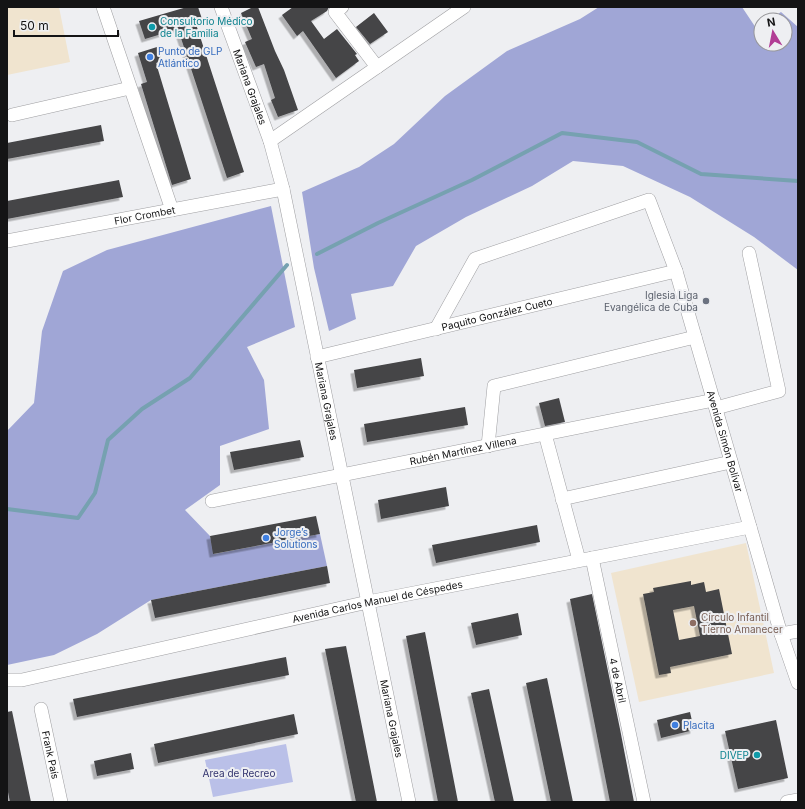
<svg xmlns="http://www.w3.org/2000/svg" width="805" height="809" font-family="Inter,sans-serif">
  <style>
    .education { fill: #f0e4cf }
    .green { fill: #bac0e8 }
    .forest { fill: #a0a6d6 }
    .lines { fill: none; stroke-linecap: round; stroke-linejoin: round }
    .stream { stroke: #76a1b0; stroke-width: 4 }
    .building { fill: #444446; fill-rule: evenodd; filter: url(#shadow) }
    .minor-casing { stroke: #9f9fa2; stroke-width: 14 }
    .minor { stroke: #fff; stroke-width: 13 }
    .culture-dot { fill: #0f9aa8; stroke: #eeeff2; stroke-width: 1.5 }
    .shop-dot { fill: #3f7fe0; stroke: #eeeff2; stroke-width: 1.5 }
    .worship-dot { fill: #6b7280; stroke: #eeeff2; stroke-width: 1.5 }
    .education-dot { fill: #8d6e63; stroke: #eeeff2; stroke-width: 1.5 }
    .labels { text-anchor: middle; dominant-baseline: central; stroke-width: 4; stroke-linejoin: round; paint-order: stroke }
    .culture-label { font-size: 10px; fill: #0d838f; stroke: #eeeff2; text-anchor: start }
    .shop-label { font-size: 10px; fill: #366cbe; stroke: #eeeff2; text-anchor: start }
    .street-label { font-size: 10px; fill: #141415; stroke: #eeeff2 }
    .worship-label { font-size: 10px; fill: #5b616d; stroke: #eeeff2; text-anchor: end }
    .education-label { font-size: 10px; fill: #785e54; stroke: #eeeff2; text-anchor: start }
    .park-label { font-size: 10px; fill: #32336e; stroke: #eeeff2 }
  </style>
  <defs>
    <filter id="shadow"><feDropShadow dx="-3.5" dy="3.5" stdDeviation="0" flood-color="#0004"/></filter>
  </defs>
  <rect width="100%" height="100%" fill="#eeeff2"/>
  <path class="education" d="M7 7H59L70 62 7 75Z
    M746 543 774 673 639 702 611 573Z"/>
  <path class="green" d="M286 744 293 782 213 797 205 760Z"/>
  <path class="forest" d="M599 7H742L756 28 761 25V44H785V20H769L781 12 798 27V270L754 237 690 197 623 166 573 161 532 186 466 217 416 246 393 286 351 294 356 319 329 331 314 268 302 192 359 167 394 144 445 96 507 51 580 19Z
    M271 206 295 327 247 347 264 380 269 429 220 446V485L185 510 210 536 214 554 320 534 327 566 151 600 97 634 54 655 7 665V431L34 403 42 331 63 271 107 250Z"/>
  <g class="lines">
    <path class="stream" d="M317 254 378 223 472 180 562 133 637 142 701 174 798 181
      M7 509 78 518 95 493 108 440 142 409 190 378 287 265"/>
  </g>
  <path class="building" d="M187 7H198L202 19 195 21 244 172 227 178 178 29 145 39 139 21Z
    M253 7H258L275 51 284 70 298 110 278 117 271 100 275 98 264 64 256 67 245 42 252 39 241 13Z
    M293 7H329L327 11 311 21 324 39 337 29 357 54 355 55 359 61 336 78 303 31 297 36 282 15Z
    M374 13 388 32 370 44 356 27Z
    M157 47 162 61 156 63 191 179 172 185 141 84 147 82 138 53Z
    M101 125 104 141 7 159V143Z
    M119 180 123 197 7 219V201Z
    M421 358 424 376 357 388 354 370Z
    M559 398 565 422 545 426 539 403Z
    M465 407 468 425 367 442 364 424Z
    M300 440 304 457 234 470 230 452Z
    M446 487 449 506 381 519 378 500Z
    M316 516 320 534 213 554 210 536Z
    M537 525 540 542 436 563 432 545Z
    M327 566 330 583 155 618 151 600Z
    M691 581V585L704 582 706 592 719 589 732 654 670 667 671 673 659 675 643 594 654 592 653 588ZM694 606 700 636 679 640 673 610Z
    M592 594 620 729 634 802H610L570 599Z
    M518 613 522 635 476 645 471 623Z
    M425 632 458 802H438L406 636Z
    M346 646 377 802H356L325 649Z
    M286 657 289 675 77 717 73 699Z
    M547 678 573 802H551L526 683Z
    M489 689 514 802H495L471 693Z
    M12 711 31 802H10L7 787V712Z
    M690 712 694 730 661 738 657 720Z
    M294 714 298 734 158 763 154 744Z
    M776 720 788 778 738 789 725 731Z
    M131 753 134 769 97 776 94 761Z"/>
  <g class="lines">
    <defs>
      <g id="minor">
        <path d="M103 7 172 210"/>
        <path id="s1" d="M221 7 270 141 283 189 409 802"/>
        <path d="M342 7 335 12 377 67"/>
        <path d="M12 115 130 88"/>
        <path d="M270 141 464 7"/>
        <path id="s2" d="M7 241 283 189"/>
        <path id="s3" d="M436 329 475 259 649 200 676 271 781 634 798 683"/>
        <path id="s4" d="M317 357 676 271"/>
        <path d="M716 408 779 391 749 253"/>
        <path d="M545 434 579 560"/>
        <path d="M488 446 494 386 695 337"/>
        <path d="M562 499 731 462"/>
        <path id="s5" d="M212 501 714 400"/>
        <path id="s6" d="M592 558 644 802"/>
        <path d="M781 634 798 631"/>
        <path id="s7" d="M7 680H22L368 602 750 527"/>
        <path id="s8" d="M41 709 61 802"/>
        <path d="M787 802 798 800"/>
      </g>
    </defs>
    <use href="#minor" class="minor-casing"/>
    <use href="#minor" class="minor"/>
  </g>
  <g class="culture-dot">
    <circle cx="152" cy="27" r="4"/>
    <circle cx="757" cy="755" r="4"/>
  </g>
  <g class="shop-dot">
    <circle cx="150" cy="57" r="4"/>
    <circle cx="266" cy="538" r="4"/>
    <circle cx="675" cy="725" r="4"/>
  </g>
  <circle class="worship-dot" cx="706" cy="301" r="4"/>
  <circle class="education-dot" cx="693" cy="623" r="4"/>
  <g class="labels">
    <g class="culture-label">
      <text x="160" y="21">Consultorio Médico<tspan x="160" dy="12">de la Familia</tspan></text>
      <text x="749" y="755" text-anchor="end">DIVEP</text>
    </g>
    <g class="shop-label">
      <text x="158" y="51">Punto de GLP<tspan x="158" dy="12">Atlántico</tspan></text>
      <text x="274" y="532">Jorge’s<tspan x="274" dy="12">Solutions</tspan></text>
      <text x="683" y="725">Placita</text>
    </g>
    <g class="street-label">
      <text stroke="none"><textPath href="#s1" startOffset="85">Mariana Grajales</textPath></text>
      <text stroke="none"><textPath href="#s2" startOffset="140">Flor Crombet</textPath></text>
      <text stroke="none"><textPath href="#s4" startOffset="185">Paquito González Cueto</textPath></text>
      <text stroke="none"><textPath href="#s1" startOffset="409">Mariana Grajales</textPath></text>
      <text stroke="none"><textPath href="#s3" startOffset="517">Avenida Simón Bolívar</textPath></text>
      <text stroke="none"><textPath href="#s5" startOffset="256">Rubén Martínez Villena</textPath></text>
      <text stroke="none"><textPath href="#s7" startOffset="379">Avenida Carlos Manuel de Céspedes</textPath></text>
      <text stroke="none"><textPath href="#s6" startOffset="125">4 de Abril</textPath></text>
      <text stroke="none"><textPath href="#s1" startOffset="733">Mariana Grajales</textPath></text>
      <text stroke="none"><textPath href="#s8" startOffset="47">Frank País</textPath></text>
    </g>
    <g class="worship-label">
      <text x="698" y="295">Iglesia Liga<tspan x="698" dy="12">Evangélica de Cuba</tspan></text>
    </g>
    <g class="education-label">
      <text x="701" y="617">Círculo Infantil<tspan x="701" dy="12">Tierno Amanecer</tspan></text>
    </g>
    <g class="park-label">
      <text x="239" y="773">Area de Recreo</text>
    </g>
  </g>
  <rect width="805" height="809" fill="none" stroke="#141415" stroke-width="16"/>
  <g transform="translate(773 32) rotate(350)"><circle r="19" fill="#eeeff2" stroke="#97979a"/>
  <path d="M0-3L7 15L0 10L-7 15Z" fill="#b23d95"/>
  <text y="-6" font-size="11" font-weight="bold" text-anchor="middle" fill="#141415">N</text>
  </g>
  <path d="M14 30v6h104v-6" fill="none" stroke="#141415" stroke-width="2"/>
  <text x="20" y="30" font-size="12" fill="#141415" stroke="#eeeff2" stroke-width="3" paint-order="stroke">50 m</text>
</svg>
